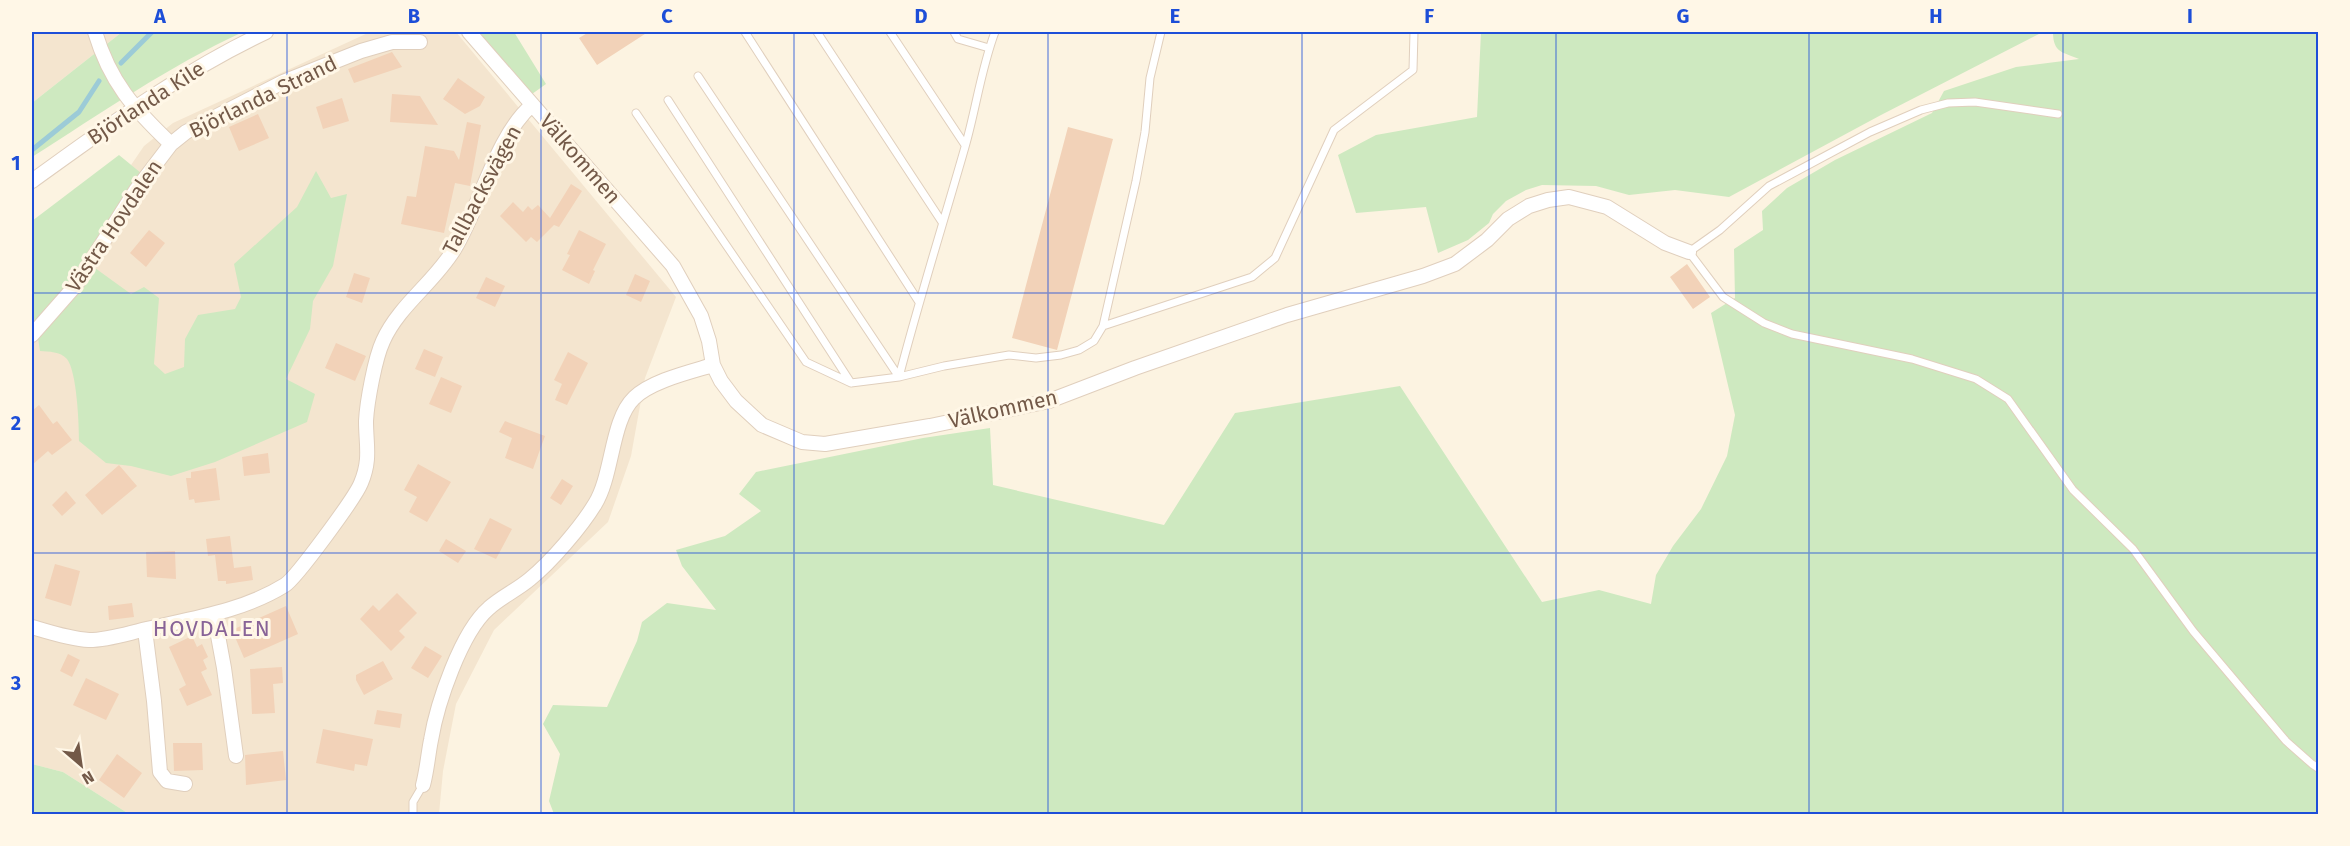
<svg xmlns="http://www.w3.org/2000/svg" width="2350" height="846" font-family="'Fira Sans',sans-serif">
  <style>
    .residential { fill: #f4e5cf }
    .green { fill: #cee9c0 }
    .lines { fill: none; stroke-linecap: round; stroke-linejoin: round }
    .stream { stroke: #9ccbd7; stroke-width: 5 }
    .building { fill: #f2d2b8 }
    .lane-casing { stroke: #e0cfbd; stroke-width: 9 }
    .street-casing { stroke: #e0cfbd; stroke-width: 16 }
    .lane { stroke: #fff; stroke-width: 7 }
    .street { stroke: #fff; stroke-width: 14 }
    .grid { fill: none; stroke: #1d4ed8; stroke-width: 1.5; stroke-opacity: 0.55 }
    .labels { text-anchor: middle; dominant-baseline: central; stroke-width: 6; stroke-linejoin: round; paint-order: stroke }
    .street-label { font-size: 21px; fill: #735948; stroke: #fff7e7 }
    .neighbourhood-label { font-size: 22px; letter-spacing: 1.5px; fill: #886397; stroke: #fff7e7 }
    .neatline { fill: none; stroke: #1d4ed8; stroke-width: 2 }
    .grid-label { font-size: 20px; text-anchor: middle; font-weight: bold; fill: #1d4ed8 }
  </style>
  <rect width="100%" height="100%" fill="#fcf3e1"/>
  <path class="residential" d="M32 32H122L32 103Z
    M370 32H456L676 297 645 378 631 456 608 522 494 630 456 704 443 771 439 814H129L63 772 32 764V328L140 173 131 165 144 146 173 123Z"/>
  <path class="green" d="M122 32H243C169 66 100 114 32 157V103Z
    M479 32H514L546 84 532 94Z
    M1481 32H2040L2039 34 1881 115 1729 197 1675 190 1629 195 1596 186 1542 185 1526 190 1506 201 1493 214 1489 223 1468 240 1438 253 1426 207 1356 213 1338 155 1376 135 1477 117Z
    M2053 32H2318V814H554L549 801 560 754 543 724 553 705 607 707 637 641 642 622 667 603 716 610 682 566 676 550 725 536 761 511 739 494 756 472 923 438 990 428 993 485 1164 525 1235 413 1400 386 1542 602 1599 590 1651 604 1656 575 1673 546 1701 509 1727 456 1735 415 1711 313 1735 298 1734 249 1763 230 1762 211 1787 188 1835 160 1932 113 1944 91 2016 67 2079 59C2063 52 2053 53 2053 32Z
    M119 155 141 173 79 274 32 328V221Z
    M316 171 331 198 347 194 333 266 313 301 310 329 286 379 315 394 307 422 215 462 171 476 131 466 106 463 79 441C79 424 77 372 67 359 60 351 49 352 40 351L38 338 71 302 95 268 131 294 144 287 159 298 154 364 165 374 184 367 185 339 198 315 235 309 241 297 234 264 297 207Z
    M32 764 63 772 129 814H32Z"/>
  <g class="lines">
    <path class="stream" d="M121 63 152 32
      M32 150 79 112 99 81"/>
  </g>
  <path class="building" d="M589 32H648L597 65 579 38Z
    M392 52 402 67 354 83 348 69Z
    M458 78 485 97 480 106 465 114 443 99Z
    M392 94 420 96 438 125 390 122Z
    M342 98 349 121 323 129 316 107Z
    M258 114 269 138 239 151 229 127Z
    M467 122 481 125 470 186 455 183 444 233 401 224 407 196 416 197 425 146 454 151 459 160Z
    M1068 127 1113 139 1057 350 1012 338Z
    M571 184 582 191 559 227 554 225 537 242 531 237 526 242 500 216 513 202 523 212 528 206 532 210 538 205 550 218Z
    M149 230 165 243 146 267 130 253Z
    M579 230 606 244 593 270 595 271 589 284 562 270 570 255 567 254Z
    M1687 264 1710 297 1693 309 1670 277Z
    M354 273 370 278 362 303 346 297Z
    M635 274 650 281 641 302 626 295Z
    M486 277 505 286 495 307 476 298Z
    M336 343 366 356 355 381 325 368Z
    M424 349 443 357 435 377 415 369Z
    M568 352 588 363 567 405 555 400 562 384 554 380Z
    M441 377 462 386 451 413 429 404Z
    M39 405 53 424 57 421 72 440 52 455 48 451 32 465V411Z
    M505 421 545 436 533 469 505 458 512 438 499 432Z
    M268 453 270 473 244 476 242 457Z
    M418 464 451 482 427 522 409 512 417 497 404 490Z
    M119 465 137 486 102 515 85 495Z
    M216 468 220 500 195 503 194 499 189 500 186 478H191V472Z
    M562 479 573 486 561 505 550 498Z
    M66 491 76 503 62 516 52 505Z
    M490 518 512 529 496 559 474 549Z
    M230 536 234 568 251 566 253 580 226 584V581H218L215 555 208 556 206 539Z
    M446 539 466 551 458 563 439 551Z
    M175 551 176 579 147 577 146 552Z
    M55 564 80 571 71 606 45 598Z
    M397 593 417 613 399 631 405 637 391 651 360 619 373 605 379 611Z
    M132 603 134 617 109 620 108 606Z
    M286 606 298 634 244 658 232 630Z
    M192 636 197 647 202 644 208 657 203 660 207 669 201 672 212 695 187 706 179 689 186 685 169 647Z
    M425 646 442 656 428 678 411 668Z
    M68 654 80 660 72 677 60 671Z
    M383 661 393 679 364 695 356 680V675Z
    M282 667 283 683 273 684 275 713 252 714 250 669Z
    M86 678 119 694 106 720 73 705Z
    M377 710 402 714 400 728 374 724Z
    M323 729 373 739 367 766 355 764 354 771 316 763Z
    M173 743H202L203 770 174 771Z
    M283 751 286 780 246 785 245 755Z
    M117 754 142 773 124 798 99 780Z"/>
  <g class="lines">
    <defs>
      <path id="lane" d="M745 32 919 302
        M817 32 942 222
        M890 32 965 145
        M954 32 958 39 989 48
        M1161 32 1150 78 1145 132 1136 181 1103 326 1252 277 1275 258 1334 130 1413 70 1414 32
        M698 76 899 377 944 366 1009 355 1036 358 1061 355 1079 350 1094 341 1103 326
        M668 100 851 383 899 377C919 300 943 224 965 147 976 109 981 69 995 32
        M636 113 806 362 851 383
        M2058 114 1975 102 1948 103 1921 110 1870 132 1769 186 1720 230 1689 252 1723 297 1764 323 1792 334 1912 359 1976 379 2008 399 2073 490 2133 549 2193 631 2286 741 2312 764 2318 768
        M413 814V802L423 785"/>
      <path id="street" d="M95 32C110 82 134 109 171 144L186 132 283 82 361 51 392 42H420
        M469 32 673 266 701 316 709 341 713 365 721 381 736 401 762 425 802 442 825 444 930 426 1049 401 1135 368 1287 315 1423 276 1455 264 1487 240 1508 219 1529 206 1548 200 1569 197 1607 207 1665 243 1689 252
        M32 181C107 127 181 72 266 32
        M32 335 76 285 136 190 171 144
        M214 614 224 668 236 756
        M32 627C49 632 70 639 89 640 110 640 131 632 151 628 196 618 245 610 285 585 296 578 355 498 361 483 371 459 366 445 366 421 367 402 375 358 383 341 399 305 435 282 455 248 480 207 496 136 532 105
        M145 630 154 701 160 772 167 781 185 784
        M423 785C427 770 428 755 431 740 437 704 461 632 489 608 501 597 517 590 530 579 551 562 581 527 595 504 613 475 611 420 634 398 651 381 690 372 713 365"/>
    </defs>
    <use href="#lane" class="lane-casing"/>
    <use href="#street" class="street-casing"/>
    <use href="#lane" class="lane"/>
    <use href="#street" class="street"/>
  </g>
  <path class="grid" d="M287 32V814M541 32V814M794 32V814M1048 32V814M1302 32V814M1556 32V814M1809 32V814M2063 32V814M32 293H2318M32 553H2318"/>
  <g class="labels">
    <g class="street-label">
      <text transform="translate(263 97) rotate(-26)">Björlanda Strand</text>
      <text transform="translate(146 103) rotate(-33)">Björlanda Kile</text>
      <text transform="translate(580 159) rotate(49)">Välkommen</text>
      <text transform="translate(482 190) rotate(-62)">Tallbacksvägen</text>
      <text transform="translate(114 226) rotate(-56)">Västra Hovdalen</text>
      <text transform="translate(1003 409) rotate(-13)">Välkommen</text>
    </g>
    <g class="neighbourhood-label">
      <text x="212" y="628">HOVDALEN</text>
    </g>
  </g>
  <rect width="2350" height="846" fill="none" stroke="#fff7e7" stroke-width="66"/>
  <g transform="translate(81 765) rotate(151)" stroke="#fff7e7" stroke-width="4.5" paint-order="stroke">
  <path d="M0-4.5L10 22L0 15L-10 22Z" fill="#735948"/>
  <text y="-9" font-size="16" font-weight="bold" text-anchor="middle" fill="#735948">N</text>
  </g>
  <rect x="33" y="33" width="2284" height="780" class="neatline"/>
  <g class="grid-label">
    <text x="160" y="23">A</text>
    <text x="414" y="23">B</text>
    <text x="667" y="23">C</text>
    <text x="921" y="23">D</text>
    <text x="1175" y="23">E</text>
    <text x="1429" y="23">F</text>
    <text x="1683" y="23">G</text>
    <text x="1936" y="23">H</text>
    <text x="2190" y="23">I</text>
    <text x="16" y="170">1</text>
    <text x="16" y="430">2</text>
    <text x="16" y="690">3</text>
  </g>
</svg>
